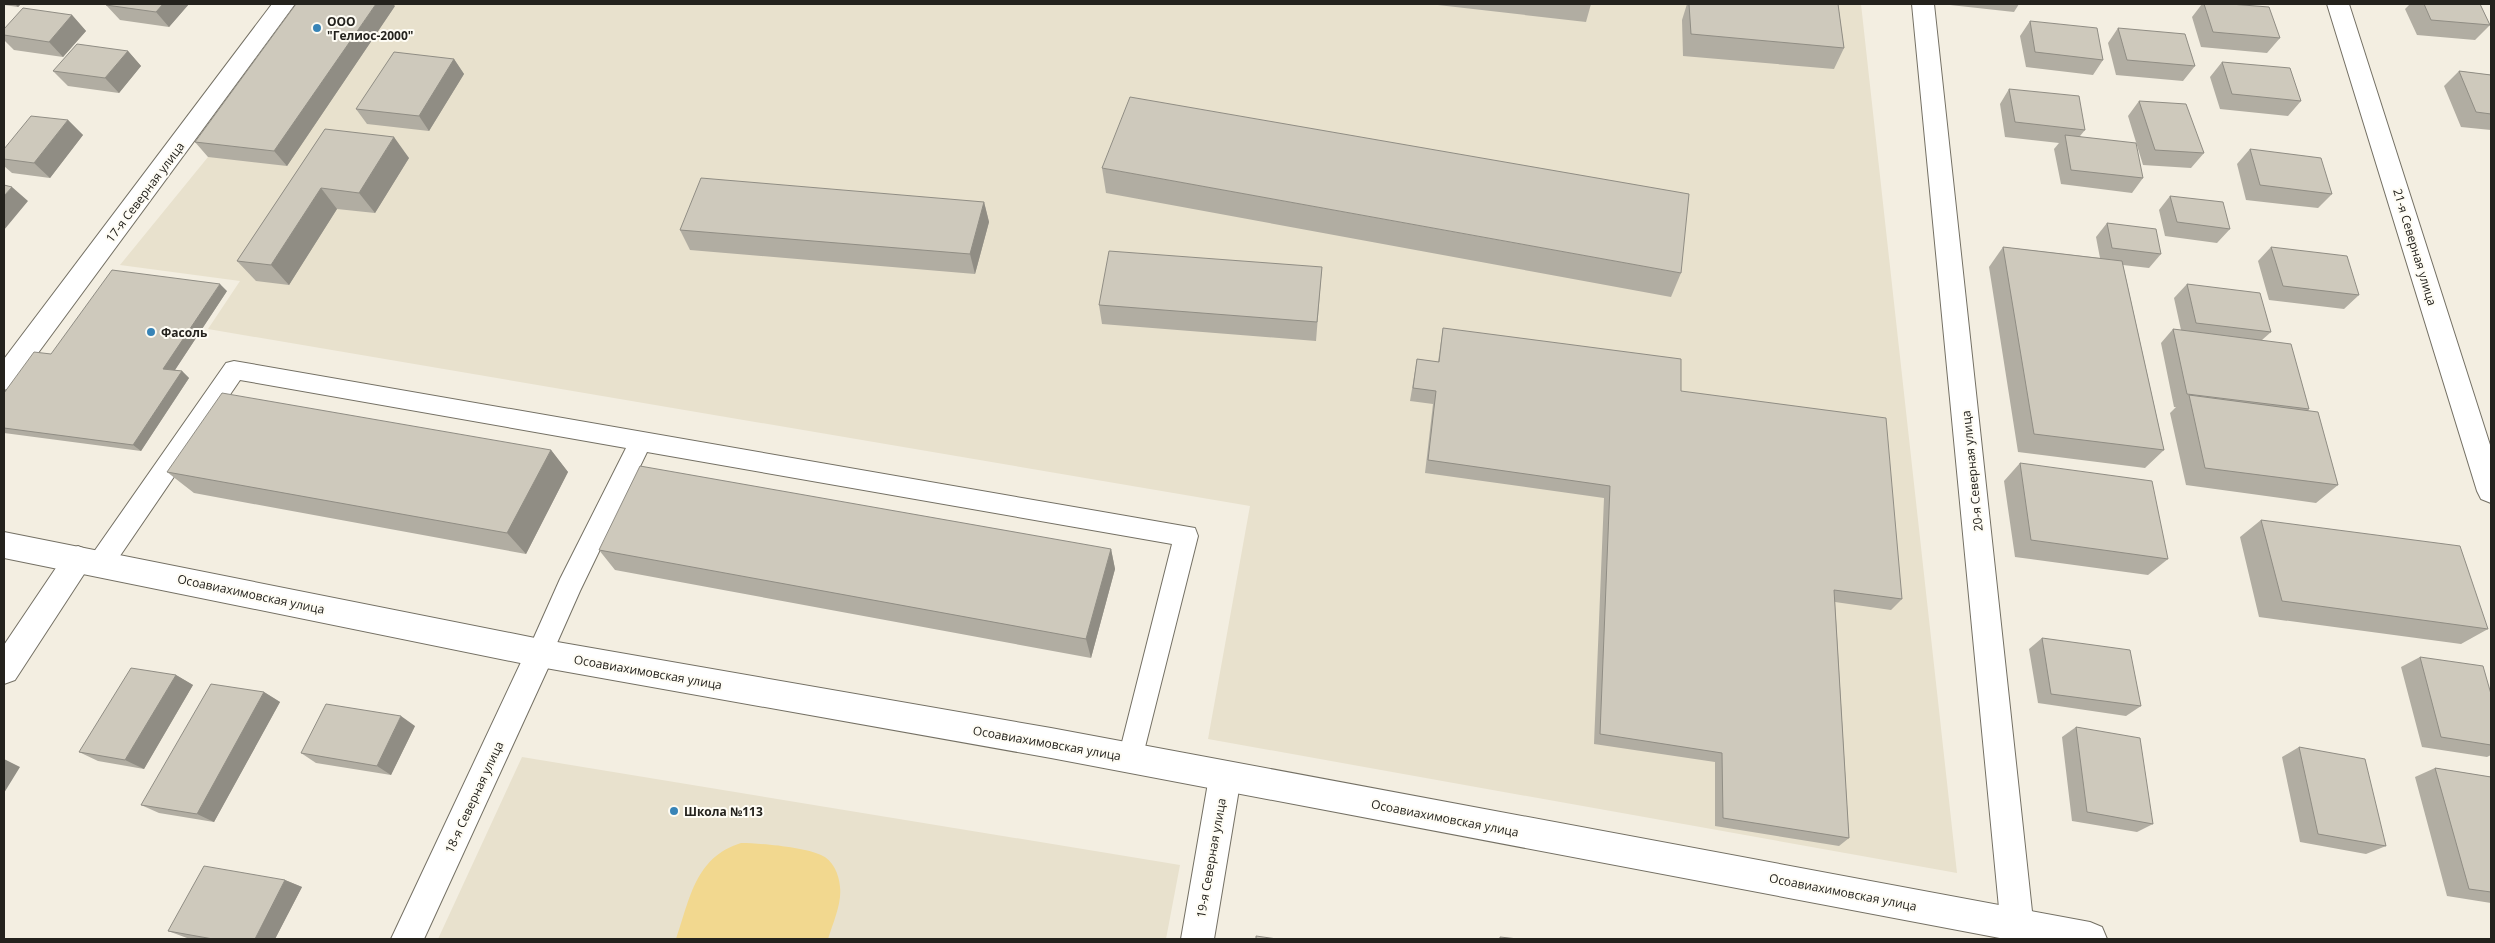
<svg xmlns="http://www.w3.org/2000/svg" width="2495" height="943" font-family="'Open Sans',sans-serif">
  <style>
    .built { fill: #e8e1cd }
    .green { fill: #f2d88f }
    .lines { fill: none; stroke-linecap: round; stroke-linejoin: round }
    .service-casing { stroke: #747064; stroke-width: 2 }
    .minor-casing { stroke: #747064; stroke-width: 2 }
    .tertiary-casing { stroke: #747064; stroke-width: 2 }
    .service { fill: #fff; fill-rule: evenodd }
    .minor { fill: #fff; fill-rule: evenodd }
    .tertiary { fill: #fff; fill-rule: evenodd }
    .wall { fill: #b1ada2 }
    .shaded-wall { fill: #908d84 }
    .building { fill: #cec9bc; stroke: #908d84 }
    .poi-dot { fill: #3884b7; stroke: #fefcf4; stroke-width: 2 }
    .labels { text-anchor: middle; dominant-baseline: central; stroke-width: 4; stroke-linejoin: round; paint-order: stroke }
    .poi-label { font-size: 12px; font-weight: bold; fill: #24221d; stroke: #fefcf4; text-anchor: start }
    .street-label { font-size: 12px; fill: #24221d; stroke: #fefcf4 }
  </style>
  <rect width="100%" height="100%" fill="#f3eee1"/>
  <path class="built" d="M318 4H1861L1957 873 1208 739 1250 506 208 329 240 281 120 265 208 157Z
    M522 757 1180 865 1166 939H438Z"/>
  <path class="green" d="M741 843C760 843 804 847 821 855 833 860 839 874 840 887 842 903 833 923 828 939H676C690 899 695 857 741 843Z"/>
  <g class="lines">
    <defs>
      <path id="service" d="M234 361 1195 528 1198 536 1140 767 1131 771 1122 767 1118 758 1172 544 647 452 580 591 549 661 540 665 531 661 527 653 560 579 626 448 240 380 109 572 100 575 91 572 88 564 91 556 226 363Z"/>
      <path id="minor" d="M272 4H295L13 387 4 390V359Z
        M1912 4H1934L2035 939H2002Z
        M2327 4H2349L2491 448V503L2481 499 2477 491Z
        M78 546 88 550 92 559 88 568 15 680 4 684V645L68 550Z
        M540 639 550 643 555 653 424 939H391L530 643Z
        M1225 762 1236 766 1241 777 1214 939H1181L1209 777 1214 766Z"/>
      <path id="tertiary" d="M4 532 540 639 1051 728 2090 922 2102 927 2107 939H2005L1051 758 540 667 4 558Z"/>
    </defs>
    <use href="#service" class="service-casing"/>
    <use href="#minor" class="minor-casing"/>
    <use href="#tertiary" class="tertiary-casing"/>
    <use href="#service" class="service"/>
    <use href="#minor" class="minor"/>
    <use href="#tertiary" class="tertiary"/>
  </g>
  <path class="wall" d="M4 4H21L18 7 4 5Z
    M189 4 169 27 120 20 106 5Z
    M1429 4H1591L1586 22Z
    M1687 4H1838L1844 48 1834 69 1683 56 1682 20Z
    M1950 4H2019L2014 12 1950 5Z
    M2202 4H2230L2280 38 2267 53 2201 47 2192 17Z
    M2410 4H2480L2490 25 2475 40 2417 35 2405 9Z
    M395 6 287 166 208 157 195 142Z
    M72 15 86 31 63 57 14 50 4 40V29Z
    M2030 21 2103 60 2093 75 2026 67 2020 36Z
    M2118 28 2195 66 2183 81 2116 75 2108 43Z
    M128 51 141 66 119 93 68 86 53 71Z
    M454 59 464 74 429 131 367 124 356 109Z
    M2222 62 2301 101 2288 116 2220 109 2210 77Z
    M2459 71 2491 75V130L2461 127 2444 86Z
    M2009 89 2085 130 2080 136 2143 178 2132 193 2061 184 2054 149 2059 143 2005 137 2000 104Z
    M2139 101 2204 153 2191 168 2143 165 2128 116Z
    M68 120 83 135 50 178 12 173 4 166V149Z
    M325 129 409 158 375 213 337 209 289 285 256 281 237 261Z
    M2250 149 2332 194 2318 208 2246 200 2237 164Z
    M1102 168 1681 273 1671 297 1106 193Z
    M2170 196 2230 229 2217 243 2165 236 2159 210Z
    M984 202 989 222 975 274 690 250 680 230Z
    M2107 223 2161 254 2149 268 2123 265 2164 450 2145 468 2018 452 1989 267 2003 247 2100 258 2096 237Z
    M2271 247 2359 295 2344 309 2269 300 2258 261Z
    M1322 267 1316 341 1102 324 1099 305Z
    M2187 284 2271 332 2262 340 2309 409 2308 410 2338 485 2316 503 2186 485 2170 413 2176 407H2174L2161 343 2173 329 2181 330 2174 298Z
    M227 291 175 370 182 371 189 378 141 451 4 433V393L51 354Z
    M1443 328 1681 391 1902 599 1891 610 1835 602 1849 838 1839 846 1715 826V762L1594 744 1604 498 1425 473 1433 404 1410 401 1417 359 1438 362Z
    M551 450 568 472 526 554 194 493 167 472Z
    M2020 463 2168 559 2148 575 2015 557 2004 481Z
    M2261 520 2488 629 2461 644 2259 617 2240 537Z
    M1111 549 1115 569 1091 658 615 570 599 550Z
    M2042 638 2141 706 2126 716 2038 703 2029 649Z
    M2420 657 2491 694V755L2487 757 2422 747 2401 667Z
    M176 675 193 685 144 769 98 761 79 752Z
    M264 692 280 702 214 822 159 813 141 805Z
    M415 726 391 775 316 763 301 753Z
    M2076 727 2153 824 2137 832 2072 821 2062 737Z
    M2299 747 2386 846 2366 854 2300 842 2282 757Z
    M2435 768 2491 777V903L2447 896 2415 777Z
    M285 880 302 887 275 939H194L187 938 168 931Z"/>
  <path class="shaded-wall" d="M15 4H21L18 7Z
    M163 4H189L169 27 156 12Z
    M376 4H393L395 6 287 166 274 151Z
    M72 15 86 31 63 57 49 42Z
    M128 51 141 66 119 93 105 78Z
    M454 59 464 74 429 131 419 116Z
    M68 120 83 135 50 178 34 163Z
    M394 137 409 158 375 213 359 193Z
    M12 187 28 201 4 230V196Z
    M321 188 337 209 289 285 271 265Z
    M984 202 989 222 975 274 970 254Z
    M220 284 227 291 171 376 163 369Z
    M182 371 189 378 141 451 133 445Z
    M551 450 568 472 526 554 507 533Z
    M1111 549 1115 569 1091 658 1086 639Z
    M176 675 193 685 144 769 125 760Z
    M264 692 280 702 214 822 197 814Z
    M401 716 415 726 391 775 377 766Z
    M4 759 20 767 4 793Z
    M285 880 302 887 275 939H255Z"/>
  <path class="building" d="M107 4H163L156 12 106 5Z
    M296 4H376L274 151 195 142Z
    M1689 4H1838L1844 48 1691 34Z
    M2204 4H2230L2269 7 2280 38 2213 32Z
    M2424 4H2480L2490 25 2431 20Z
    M23 8 72 15 49 42 4 35V29Z
    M2030 21 2097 28 2103 60 2035 52Z
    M2118 28 2185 34 2195 66 2127 60Z
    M77 44 128 51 105 78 53 71Z
    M394 52 454 59 419 116 356 109Z
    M2222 62 2290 68 2301 101 2232 94Z
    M2459 71 2491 75V114L2476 112Z
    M2009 89 2079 96 2085 130 2015 122Z
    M1130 97 1689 194 1681 273 1102 168Z
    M2139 101 2186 104 2204 153 2155 150Z
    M31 116 68 120 34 163 4 159V149Z
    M325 129 394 137 359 193 321 188 271 265 237 261Z
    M2065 135 2136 143 2143 178 2071 170Z
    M2250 149 2321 158 2332 194 2260 185Z
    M701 178 984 202 970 254 680 230Z
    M4 185 12 187 4 196Z
    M2170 196 2223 202 2230 229 2177 222Z
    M2107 223 2156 229 2161 254 2112 248Z
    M2003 247 2122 261 2164 450 2034 434Z
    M2271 247 2347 256 2359 295 2283 286Z
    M1109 251 1322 267 1317 322 1099 305Z
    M112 270 220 284 163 369 182 371 133 445 4 428V393L34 352 51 354Z
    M2187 284 2260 293 2271 332 2196 323Z
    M1443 328 1681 359V391L1886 418 1902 599 1834 590 1849 838 1723 818 1722 753 1600 734 1610 486 1428 460 1436 391 1413 388 1417 359 1439 362Z
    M2173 329 2291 344 2309 409 2187 394Z
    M222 393 551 450 507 533 167 472Z
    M2189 395 2318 412 2338 485 2205 468Z
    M2020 463 2152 481 2168 559 2031 540Z
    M640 466 1111 549 1086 639 599 550Z
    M2261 520 2460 546 2488 629 2282 601Z
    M2042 638 2130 650 2141 706 2051 694Z
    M2420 657 2483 666 2491 694V745L2441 737Z
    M131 668 176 675 125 760 79 752Z
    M211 684 264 692 197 814 141 805Z
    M326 704 401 716 377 766 301 753Z
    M2076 727 2140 738 2153 824 2087 812Z
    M2299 747 2365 759 2386 846 2318 834Z
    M2435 768 2491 777V892L2469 889Z
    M204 866 285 880 255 939H213L168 931Z
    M1256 936 1277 939H1256Z
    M1500 937 1518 939H1500Z"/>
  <g class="poi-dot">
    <circle cx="317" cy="28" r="5"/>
    <circle cx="151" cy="332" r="5"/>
    <circle cx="674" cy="811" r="5"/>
  </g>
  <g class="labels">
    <g class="poi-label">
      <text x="327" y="21">ООО<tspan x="327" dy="14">"Гелиос-2000"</tspan></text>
      <text x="161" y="332">Фасоль</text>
      <text x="684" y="811">Школа №113</text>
    </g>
    <g class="street-label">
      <text transform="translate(145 192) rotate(-53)">17-я Северная улица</text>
      <text transform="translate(2415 247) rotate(73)">21-я Северная улица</text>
      <text transform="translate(1972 471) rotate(-96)">20-я Северная улица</text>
      <text transform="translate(251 594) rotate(12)">Осоавиахимовская улица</text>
      <text transform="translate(648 672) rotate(10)">Осоавиахимовская улица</text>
      <text transform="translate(1047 743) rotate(10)">Осоавиахимовская улица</text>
      <text transform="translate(474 797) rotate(-65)">18-я Северная улица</text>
      <text transform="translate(1445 818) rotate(11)">Осоавиахимовская улица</text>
      <text transform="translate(1211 858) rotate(-80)">19-я Северная улица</text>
      <text transform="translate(1843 892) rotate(11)">Осоавиахимовская улица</text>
    </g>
  </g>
  <rect width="2495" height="943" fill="none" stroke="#24221d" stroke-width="10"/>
</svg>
